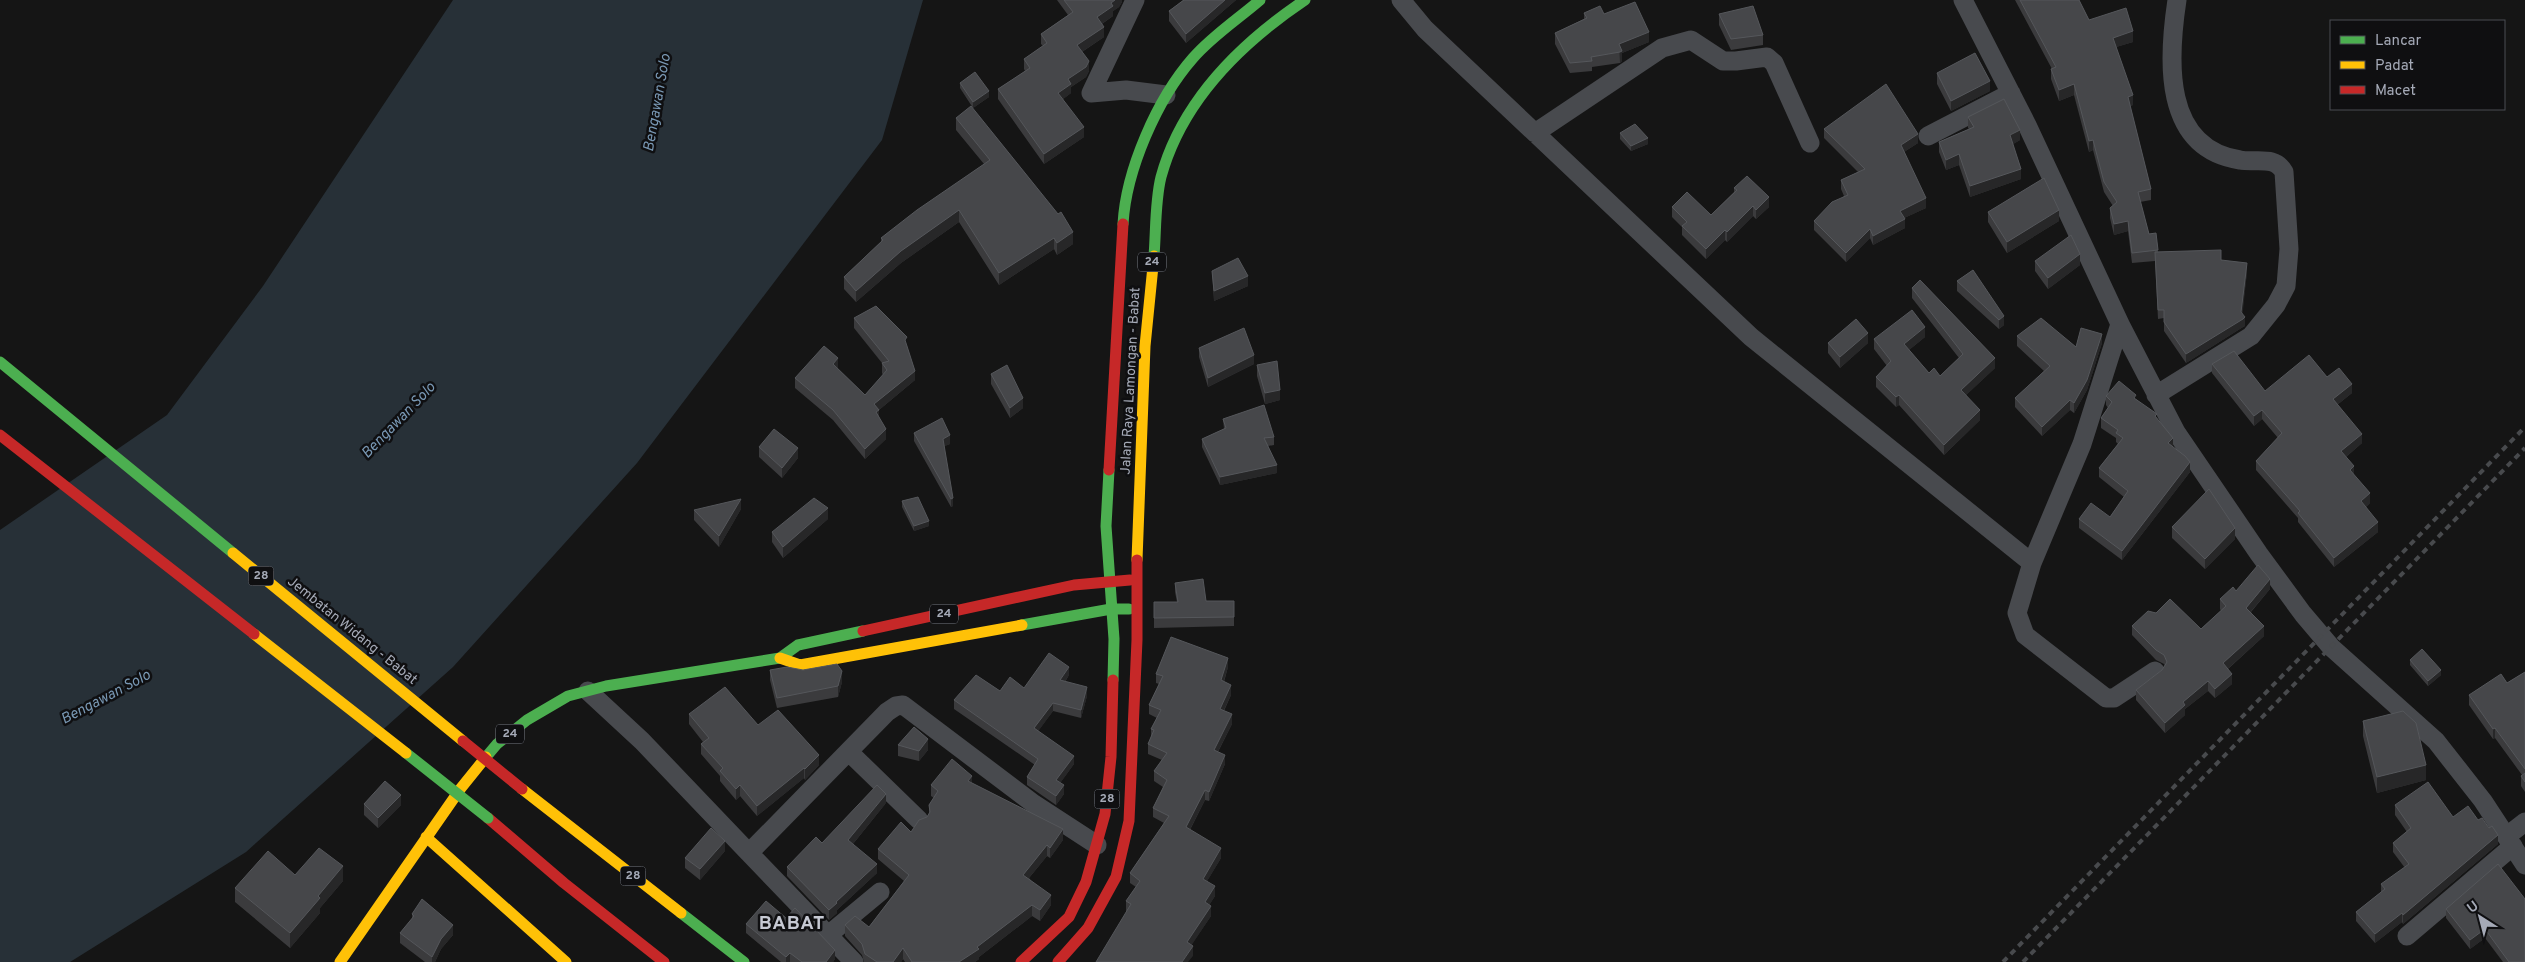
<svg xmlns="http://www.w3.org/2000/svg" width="2525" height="962" font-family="Overpass,sans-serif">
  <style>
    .water { fill: #273037 }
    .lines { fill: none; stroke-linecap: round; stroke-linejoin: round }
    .street { stroke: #484a4e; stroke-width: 19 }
    .fast { stroke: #4caf50; stroke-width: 11 }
    .slow { stroke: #ffc107; stroke-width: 11 }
    .jam { stroke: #c62828; stroke-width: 11 }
    .rail { stroke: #484a4d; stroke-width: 4; stroke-dasharray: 6 5; stroke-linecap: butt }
    .fast-bridge { stroke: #4caf50; stroke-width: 11 }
    .slow-bridge { stroke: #ffc107; stroke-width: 11 }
    .jam-bridge { stroke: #c62828; stroke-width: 11 }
    .wall { fill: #3b3b3d }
    .shaded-wall { fill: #272728 }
    .building { fill: #46474a; stroke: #55575b }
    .labels { text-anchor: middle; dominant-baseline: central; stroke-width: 5; stroke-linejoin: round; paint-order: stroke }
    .shield { fill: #0f0f11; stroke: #787c85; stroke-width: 1 }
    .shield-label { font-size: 12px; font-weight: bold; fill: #a5aab7 }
    .street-label { font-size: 14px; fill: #a5aab7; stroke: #0f0f11 }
    .water-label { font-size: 15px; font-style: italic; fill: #7998b4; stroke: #0f0f11 }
    .district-label { font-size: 19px; font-weight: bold; letter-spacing: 1px; fill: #c6c9d3; stroke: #0f0f11 }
  </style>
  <rect width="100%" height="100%" fill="#151515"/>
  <path class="water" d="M453 0H923L882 140 637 463 453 667 246 852 70 962H0V530L167 415 263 286Z"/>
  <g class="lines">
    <path class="street" d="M1135 0 1091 93 1126 90 1166 95
      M1401 0 1425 29 1751 337 2032 563
      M1963 0 2027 125 2120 324 2176 432 2259 554 2303 614 2331 647 2436 741 2483 801 2525 865
      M1535 133 1662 48 1691 40 1723 61H1736L1767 57 1774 63 1810 143
      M1928 136 2011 93
      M2120 324 2082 444 2032 563 2017 613 2025 635 2106 698H2114L2155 671
      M2156 395 2251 336 2276 305 2286 286 2289 249 2284 172C2275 155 2256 163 2240 160 2162 148 2168 59 2177 0
      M588 691 642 741 749 853 887 712 896 706 903 705 1034 804 1097 845
      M849 752 919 820
      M2507 836 2525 822
      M749 853 854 962
      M827 936 880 892
      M2407 936 2513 846"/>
    <path class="fast" d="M1123 224C1126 170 1157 99 1193 58 1212 36 1238 19 1260 0
      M1154 256C1156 231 1155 201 1161 177 1182 100 1241 43 1305 0
      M1109 470 1106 526 1114 639 1113 680
      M1022 625 1111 609H1129
      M486 757 497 744 527 720 568 696 606 686 780 658 798 645 863 631
      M681 913 744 962"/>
    <path class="slow" d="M1137 560 1145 346 1154 256
      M780 658 800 665 1022 625
      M522 789 681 913
      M426 837 566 962
      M340 962 461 788 486 757"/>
    <path class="jam" d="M1109 470 1123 224
      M863 631 1074 585 1130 580
      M488 818 564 883 664 962
      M1021 962 1069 917 1086 882 1105 814 1111 757 1113 680
      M1058 962 1088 928 1116 877 1129 821 1137 640V560"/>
    <path class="rail" d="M2003 962 2525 427
      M2023 962 2525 448"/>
    <path class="fast-bridge" d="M0 362 233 553
      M406 753 488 818"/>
    <path class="slow-bridge" d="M233 553 463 741
      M254 634 406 753"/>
    <path class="jam-bridge" d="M0 435 254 634
      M463 741 522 789"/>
  </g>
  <path class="wall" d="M1057 0H1122V2L1119 7 1113 11V16L1102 24 1104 37 1082 52 1089 71 1086 77 1071 87V93L1063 99 1084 137 1044 164 998 99V89L1025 71 1024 69V59L1043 46 1041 44V34L1068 15Z
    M1183 0H1236L1186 43 1169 21V11Z
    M2015 0H2079L2089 20 2133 42 2116 47 2133 105 2130 106 2151 189V200L2140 202 2149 234 2156 233 2158 252 2221 260 2247 272 2242 313 2245 326 2243 327 2186 363 2164 331V318L2158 319 2155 261 2132 263 2128 231 2114 235 2110 218V208L2113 206 2104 192 2093 150 2089 152 2074 95 2059 101 2051 79V69H2052Z
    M1584 13 1604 14 1649 42 1622 53V61L1620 63 1592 67V71L1570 73 1555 44V33L1584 19Z
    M1719 14 1763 35V45L1731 50 1719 25Z
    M1937 73 1990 91 1951 111 1937 84Z
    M960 83 989 97 973 108 960 88Z
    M1968 117 2020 140 2013 144 2021 179 1970 197 1959 165 1946 170 1939 152V142L1969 129 1968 128Z
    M956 118 1073 244 1057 255 1054 249 999 285 959 222 901 263 856 302 844 289V277L881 242V238L984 164 956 130Z
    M1824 129 1918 143 1904 152 1926 208 1904 218 1905 228 1873 245 1870 238 1846 262 1814 230V221L1844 196 1841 189V180L1858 172 1824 138Z
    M1620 133 1648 144 1631 151 1620 139Z
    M1734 188 1769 207 1756 219 1753 216 1727 242 1725 240 1706 259 1682 235V227L1672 217V207L1711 215 1734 192Z
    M1988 212 2059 221 2007 253 1988 222Z
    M2035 261 2080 265 2048 289 2035 271Z
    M1973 270 2004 325 1999 329 1957 291V281Z
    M1212 271 1248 286 1214 301Z
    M1912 288 1995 368 1966 395 1980 420 1944 455 1899 405 1896 407 1876 387V377L1887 366 1874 349V339L1925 337 1909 350 1929 373 1940 376 1959 358 1912 298Z
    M854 318 907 346 915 380 879 410V417L886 439 865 459 833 420 795 388V378L838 368V369L865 395 883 375 882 373V363L854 328Z
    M2017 336 2076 347 2102 343 2087 390 2074 413 2070 410 2042 436 2015 407V398L2044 371 2017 346Z
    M1828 343H1868L1840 368 1828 353Z
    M1199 348 1254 364 1208 387 1199 357Z
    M2212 364 2265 391 2327 377 2352 393 2337 405 2362 443 2346 457 2354 475 2370 503 2366 507 2378 532 2334 567 2298 522V518L2256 470V461L2278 438 2262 419 2254 426 2212 373Z
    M1257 365 1280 400 1265 404 1257 376Z
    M991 374 1023 408 1010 418 991 384Z
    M2106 396 2136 399 2157 418 2173 447 2190 472 2122 560 2079 528V519L2110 517 2124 497 2099 477V468L2118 444 2116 442V438L2101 428V418L2108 408 2106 405Z
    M1223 419 1274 437V445L1268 446 1277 473 1220 485 1202 447V439L1224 429Z
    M914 433 950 444 944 446 953 506 951 507 914 441Z
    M759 447 798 458 782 478 759 457Z
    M902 501 929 526 914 531 902 507Z
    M741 509 719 547 694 520V510Z
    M828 519 783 558 772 542V532Z
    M2172 527 2235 539 2205 569 2172 538Z
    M1175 583 1206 601H1234V626L1154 628V602H1177L1175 592Z
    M2270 589 2251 612 2264 636 2228 669 2232 684 2215 698 2208 691 2185 709V715L2165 733 2136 700V690L2162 670 2165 666 2164 664 2156 660 2132 635V626L2201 629 2221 611 2220 609V599L2236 591Z
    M2410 660 2441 675 2428 686 2410 665Z
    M1228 667 1224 682 1231 695 1224 711 1232 724 1218 752 1225 764 1209 801 1205 800 1190 830 1221 858 1207 881 1215 896 1209 905 1211 916 1191 945 1193 956 1126 911V901L1136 887 1130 883V873L1164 823 1153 817V808L1163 787 1154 781V771L1162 760 1148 754V744L1151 737V729L1157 718 1149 714V705L1159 684 1156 683V674Z
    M770 670 842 682 838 697 777 708 770 680Z
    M2525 672V792L2521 786V776L2522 775 2495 738 2493 739 2469 705V695L2507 683Z
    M1069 675 1065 682 1087 696 1081 718 1053 711 1038 731 1074 764 1060 783 1064 794 1056 805 1027 785V777L1035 765 954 709V700L1000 691 1024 688Z
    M689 714 758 725 819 765 805 780 804 778 757 816 740 796 736 800 720 781V776L701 754V744L703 742 689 724Z
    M2363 721 2426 780 2377 793 2363 736Z
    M898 745 928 750 919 761 898 756Z
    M972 783 1063 840 1050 858 1047 856 1029 878 1051 905 1040 921 1032 916 979 957V959L975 962H905L903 959 901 962H864L862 955 845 936V925L869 927 904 881 878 859V849L911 832 927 817 929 813V805L934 798 931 796V785Z
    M886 803 853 844 877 873 837 910V913L829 920 787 876V867L822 843Z
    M364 804 401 805 378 828 364 815Z
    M2395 805 2453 817 2498 844 2403 924 2402 922 2375 943 2356 921V912L2381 892V884L2405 868 2393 852V843L2407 832 2395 815Z
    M725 851 700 880 685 868V858Z
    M295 875 343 881 320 908V913L290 948 235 902V888Z
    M2525 899V962H2503L2485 938 2470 949 2446 918V909Z
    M412 914 453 935 441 949 435 962H425L400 943V933L412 919Z
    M746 924 835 959 833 962H781L746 933Z"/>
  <path class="shaded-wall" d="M1115 0H1122V2L1119 7 1113 11V16L1097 27V17L1111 3Z
    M1225 0H1236L1186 43V34Z
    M1104 27V37L1077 55V45Z
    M2133 31V42L2113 48V38Z
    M1649 32V42L1622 53V61L1620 63 1619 44Z
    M1089 61V71L1086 77 1071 87V93L1058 103V93L1068 79Z
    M1990 81V91L1951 111V101Z
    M2074 84V95L2059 101V90Z
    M989 91V97L973 108V102Z
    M2133 95V105L2128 107V97Z
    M1084 127V137L1044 164V154Z
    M2020 130V140L2010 146V135Z
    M1918 134V143L1901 154V145Z
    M1648 138V144L1631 151V146Z
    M2093 140V150L2089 152V141Z
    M1959 154V165L1946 170V160Z
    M2021 169V179L1970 197V186Z
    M1769 197V207L1756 219V210Z
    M1926 198V208L1900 220V211Z
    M1753 206V216L1727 242V232Z
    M959 210V222L901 263 856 302V291L901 251Z
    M2059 210V221L2007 253V242Z
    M1905 219V228L1873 245V236Z
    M2128 221V231L2114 235V224Z
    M1870 229V238L1846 262V253Z
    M1725 230V240L1706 259V249Z
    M1073 232V244L1057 255V243Z
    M1054 238V249L999 285V273Z
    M2080 254V265L2048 289V278Z
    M2247 263V272L2242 320 2245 317V326L2243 327 2186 363V354L2241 312Z
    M1248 276V286L1214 301V291Z
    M2004 316V325L1999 329V320Z
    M1925 327V337L1904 354V344Z
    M1868 333V343L1840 368V357Z
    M2102 334V343L2087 390 2074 413V403Z
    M1254 355V364L1208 387V378Z
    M838 358V368L833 374V364Z
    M1995 358V368L1961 400V390Z
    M915 371V380L879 410V420L874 404Z
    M2352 384V393L2333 408V399Z
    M1280 390V400L1265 404V393Z
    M1899 395V405L1896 407V397Z
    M1023 398V408L1010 418V408Z
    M2070 400V410L2042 436V427Z
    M1980 410V420L1944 455V445Z
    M2262 410V419L2254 426V416Z
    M886 429V439L865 459V449Z
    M2362 434V443L2341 461V451Z
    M950 435V444L943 447V439Z
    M2173 438V447L2168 443Z
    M798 448V458L782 478V468Z
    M2190 462V472L2122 560V551Z
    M1277 465V473L1220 485V477Z
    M2354 466V476L2350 470Z
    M2370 493V503L2361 511V501Z
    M953 498V506L951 507V499Z
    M741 499V509L719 547V536Z
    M828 508V519L783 558V547Z
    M929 521V526L914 531V526Z
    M2378 522V532L2334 567V558Z
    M2235 528V539L2205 569V559Z
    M2270 579V589L2246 617V608Z
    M2264 626V636L2223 673V663Z
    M1228 658V667L1221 690V680Z
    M1069 667V675L1060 689V680Z
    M2441 670V675L2428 686V681Z
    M842 671V682L838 697V686Z
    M2232 674V684L2215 698V689Z
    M2208 681V691L2185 709V715L2165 733V723L2183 702Z
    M1231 685V695L1220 718V709Z
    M1087 687V696L1081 718V710Z
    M1053 703V711L1034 737V728Z
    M1232 714V724L1214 759V750Z
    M2495 728V738L2493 739V729Z
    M928 739V750L919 761V751Z
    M819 755V765L805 780V769Z
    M1225 755V764L1209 801V792Z
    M1074 756V764L1056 789V780Z
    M2426 765V780L2377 793V777Z
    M804 768V778L757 816V806Z
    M972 776V786L968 781Z
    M740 785V796L736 800V789Z
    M1064 785V794L1056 805V796Z
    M1205 790V800L1186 837V827Z
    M886 794V803L848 850V840Z
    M401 795V805L378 828V818Z
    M1063 829V840L1050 858V848Z
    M2498 835V844L2403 924V915Z
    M725 841V851L700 880V869Z
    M1047 845V856L1023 885V875Z
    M1221 848V858L1203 888V879Z
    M877 864V873L837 910V913L829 920V910L836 902Z
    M343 866V881L320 908V913L290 948V933L318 896Z
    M1215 886V896L1205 912V902Z
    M1051 895V905L1040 921V910Z
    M1032 905V916L979 957V959L975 962H959L977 947Z
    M1211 906V916L1187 952V942Z
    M2402 913V922L2375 943V934Z
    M453 925V935L441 949 435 962H432V957L441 939Z
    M2485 929V938L2470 949V940Z
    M1193 946V956L1188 962H1182Z
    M903 948V959L901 962H893Z
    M835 950V959L833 962H826Z
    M790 953V962H786V957Z"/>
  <path class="building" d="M1064 0H1115L1111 3 1113 6 1097 17 1104 27 1077 45 1089 61 1086 67 1068 79 1071 84 1058 93 1084 127 1044 154 998 89 1030 68 1024 59 1047 43 1041 34 1073 12Z
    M1184 0H1225L1186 34 1169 11Z
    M2020 0H2079L2089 20 2126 8 2133 31 2113 38 2133 95 2128 97 2151 189 2138 192 2149 234 2156 233 2158 250 2132 253 2128 221 2114 224 2110 208 2117 202 2104 182 2093 140 2089 141 2074 84 2059 90 2051 69 2056 67Z
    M1635 2 1649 32 1619 44 1622 51 1620 52 1591 57 1592 61 1570 63 1555 33 1587 18 1584 13 1600 6 1604 14Z
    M1753 6 1763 35 1731 39 1719 14Z
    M1975 53 1990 81 1951 101 1937 73Z
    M975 72 989 91 973 102 960 83Z
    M1886 84 1918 134 1901 145 1926 198 1900 211 1905 219 1873 236 1870 229 1846 253 1814 221 1832 202 1848 195 1841 180 1865 169 1824 129Z
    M2004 99 2020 130 2010 135 2021 169 1970 186 1959 154 1946 160 1939 142 1974 127 1968 117Z
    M971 106 1058 214 1061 212 1073 232 1057 243 1054 238 999 273 959 210 901 251 856 291 844 277 883 240 881 238 917 210 990 160 956 118Z
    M1635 124 1648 138 1631 146 1620 133Z
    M1747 176 1769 197 1756 210 1753 206 1727 232 1725 230 1706 249 1682 226 1687 222 1672 207 1687 192 1711 215 1737 190 1734 188Z
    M2044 178 2059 210 2007 242 1988 212Z
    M2071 235 2080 254 2048 278 2035 261Z
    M2221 250V260L2247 263 2241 312 2245 317 2243 319 2186 354 2164 322V310H2158L2155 252Z
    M1238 258 1248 276 1214 291 1212 271Z
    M1973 270 2004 316 1999 320 1957 281Z
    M1920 280 1995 358 1961 390 1980 410 1944 445 1899 395 1896 397 1876 377 1891 361 1874 339 1912 310 1925 327 1904 344 1929 373 1934 368 1940 376 1963 354 1912 288Z
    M876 306 907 337 905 340 915 371 874 404 879 410 876 412 886 429 865 449 833 410 795 378 824 346 838 358 833 364 865 395 887 370 882 363 889 361 854 318Z
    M2041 318 2076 347 2081 328 2102 334 2087 380 2074 403 2070 400 2042 427 2015 398 2050 366 2017 336Z
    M1856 319 1868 333 1840 357 1828 343Z
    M1244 328 1254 355 1208 378 1199 348Z
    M2234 351 2265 391 2309 355 2327 377 2339 368 2352 384 2333 399 2362 434 2341 451 2354 466 2350 470 2370 493 2361 501 2378 522 2334 558 2298 513 2300 511 2256 461 2282 433 2262 410 2254 416 2212 364Z
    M1277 361 1280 390 1265 393 1257 365Z
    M1007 365 1023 398 1010 408 991 374Z
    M2119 381 2136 395 2134 398 2157 414 2155 416 2173 438 2168 443 2185 456 2190 462 2122 551 2079 519 2091 503 2110 517 2128 491 2099 468 2123 438 2116 433 2118 430 2101 418 2112 402 2106 396Z
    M1264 405 1274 437 1264 438 1277 465 1220 477 1202 439 1226 428 1223 419Z
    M942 418 950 435 943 439 953 498 951 499 914 433Z
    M774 429 798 448 782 468 759 447Z
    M2209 489 2235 528 2205 559 2172 527Z
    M918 497 929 521 914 526 902 501Z
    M814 498 828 508 783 547 772 532Z
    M741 499 719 536 694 510Z
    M2258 565 2270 579 2246 608 2264 626 2223 663 2232 674 2215 689 2208 681 2183 702 2185 705 2165 723 2136 690 2162 670 2167 662 2164 655 2156 650 2132 626 2148 611 2156 613 2170 599 2201 629 2226 606 2220 599 2233 587 2236 591Z
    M1203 579 1206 601H1234V617L1154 618V602H1178L1175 583Z
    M1171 637 1228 658 1221 680 1231 685 1220 709 1232 714 1214 750 1225 755 1209 792 1205 790 1186 827 1221 848 1203 879 1215 886 1205 902 1211 906 1187 942 1193 946 1182 962H1096L1131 904 1126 901 1140 881 1130 873 1169 816 1153 808 1167 780 1154 771 1167 753 1148 744 1154 730 1151 729 1161 710 1149 705 1163 676 1156 674Z
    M2422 649 2441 670 2428 681 2410 660Z
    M1049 653 1069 667 1060 680 1087 687 1081 710 1053 703 1034 728 1074 756 1056 780 1064 785 1056 796 1027 777 1038 759 954 700 976 675 1000 691 1010 677 1024 688Z
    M837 664 842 671 838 686 777 698 770 670 787 667 803 670Z
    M2525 672V769L2495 728 2493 729 2469 695 2501 674 2507 683Z
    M725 687 758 725 778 710 819 755 805 769 804 768 757 806 740 785 736 789 720 771 723 768 701 744 709 738 689 714Z
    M2403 711 2416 723 2426 765 2377 777 2363 721Z
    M914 727 928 739 919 751 898 745Z
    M952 759 972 776 968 781 1063 829 1050 848 1047 845 1023 875 1051 895 1040 910 1032 905 977 947 979 949 959 962H912L903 948 893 962H877L865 954 862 944 845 925 855 916 869 927 909 875 878 849 901 822 911 832 919 820 927 817 930 812 929 805 938 791 931 785Z
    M2525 773V782L2521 776Z
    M385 781 401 795 378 818 364 804Z
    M2428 782 2453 817 2468 806 2478 820 2482 818 2489 828 2492 826 2498 835 2403 915 2402 913 2375 934 2356 912 2385 889 2381 884 2409 864 2393 843 2411 828 2395 805Z
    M877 785 886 794 848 840 877 864 836 902 837 903 829 910 787 867 816 837 822 843Z
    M711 828 725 841 700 869 685 858Z
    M319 848 343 866 318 896 320 898 290 933 235 888 268 851 295 875Z
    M2498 864 2525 899V962H2509L2485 929 2470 940 2446 909Z
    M422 899 453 925 441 939 432 957 400 933 414 916 412 914Z
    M766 901 786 918 795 908 835 950 826 962H802L790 953 786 957 746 924Z"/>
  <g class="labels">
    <g class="shield">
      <rect x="1138" y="252.5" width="28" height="19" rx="4"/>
      <rect x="248.5" y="566.5" width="25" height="19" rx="4"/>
      <rect x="930" y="604.5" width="28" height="19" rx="4"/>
      <rect x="496" y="724.5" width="28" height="19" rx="4"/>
      <rect x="1094.5" y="789.5" width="25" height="19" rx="4"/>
      <rect x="620.5" y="866.5" width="25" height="19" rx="4"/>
    </g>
    <g class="shield-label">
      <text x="1152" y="262">24</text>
      <text x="261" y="576">28</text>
      <text x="944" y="614">24</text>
      <text x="510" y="734">24</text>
      <text x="1107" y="799">28</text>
      <text x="633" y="876">28</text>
    </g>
    <g class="street-label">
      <text transform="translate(1131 381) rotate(-87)">Jalan Raya Lamongan - Babat</text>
      <text transform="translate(352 631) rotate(39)">Jembatan Widang - Babat</text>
    </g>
    <g class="water-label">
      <text transform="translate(658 103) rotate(-80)">Bengawan Solo</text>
      <text transform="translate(399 421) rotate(-46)">Bengawan Solo</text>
      <text transform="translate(106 698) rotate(-28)">Bengawan Solo</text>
    </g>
    <g class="district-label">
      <text x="792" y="924">BABAT</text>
    </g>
  </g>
  <rect x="2330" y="20" width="175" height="90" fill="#0f0f11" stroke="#4b4d53"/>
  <rect x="2340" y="36" width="25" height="8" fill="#4caf50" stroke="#4b4d53"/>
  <text x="2375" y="45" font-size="15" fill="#a5aab7">Lancar</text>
  <rect x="2340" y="61" width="25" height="8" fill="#ffc107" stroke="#4b4d53"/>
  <text x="2375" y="70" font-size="15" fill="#a5aab7">Padat</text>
  <rect x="2340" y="86" width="25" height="8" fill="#c62828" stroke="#4b4d53"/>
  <text x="2375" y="95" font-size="15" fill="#a5aab7">Macet</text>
  <g transform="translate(2480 917) rotate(324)" stroke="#0f0f11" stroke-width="4" paint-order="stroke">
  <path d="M0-4L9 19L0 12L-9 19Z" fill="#a5aab7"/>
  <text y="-8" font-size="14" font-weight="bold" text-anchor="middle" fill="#a5aab7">U</text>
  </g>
</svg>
